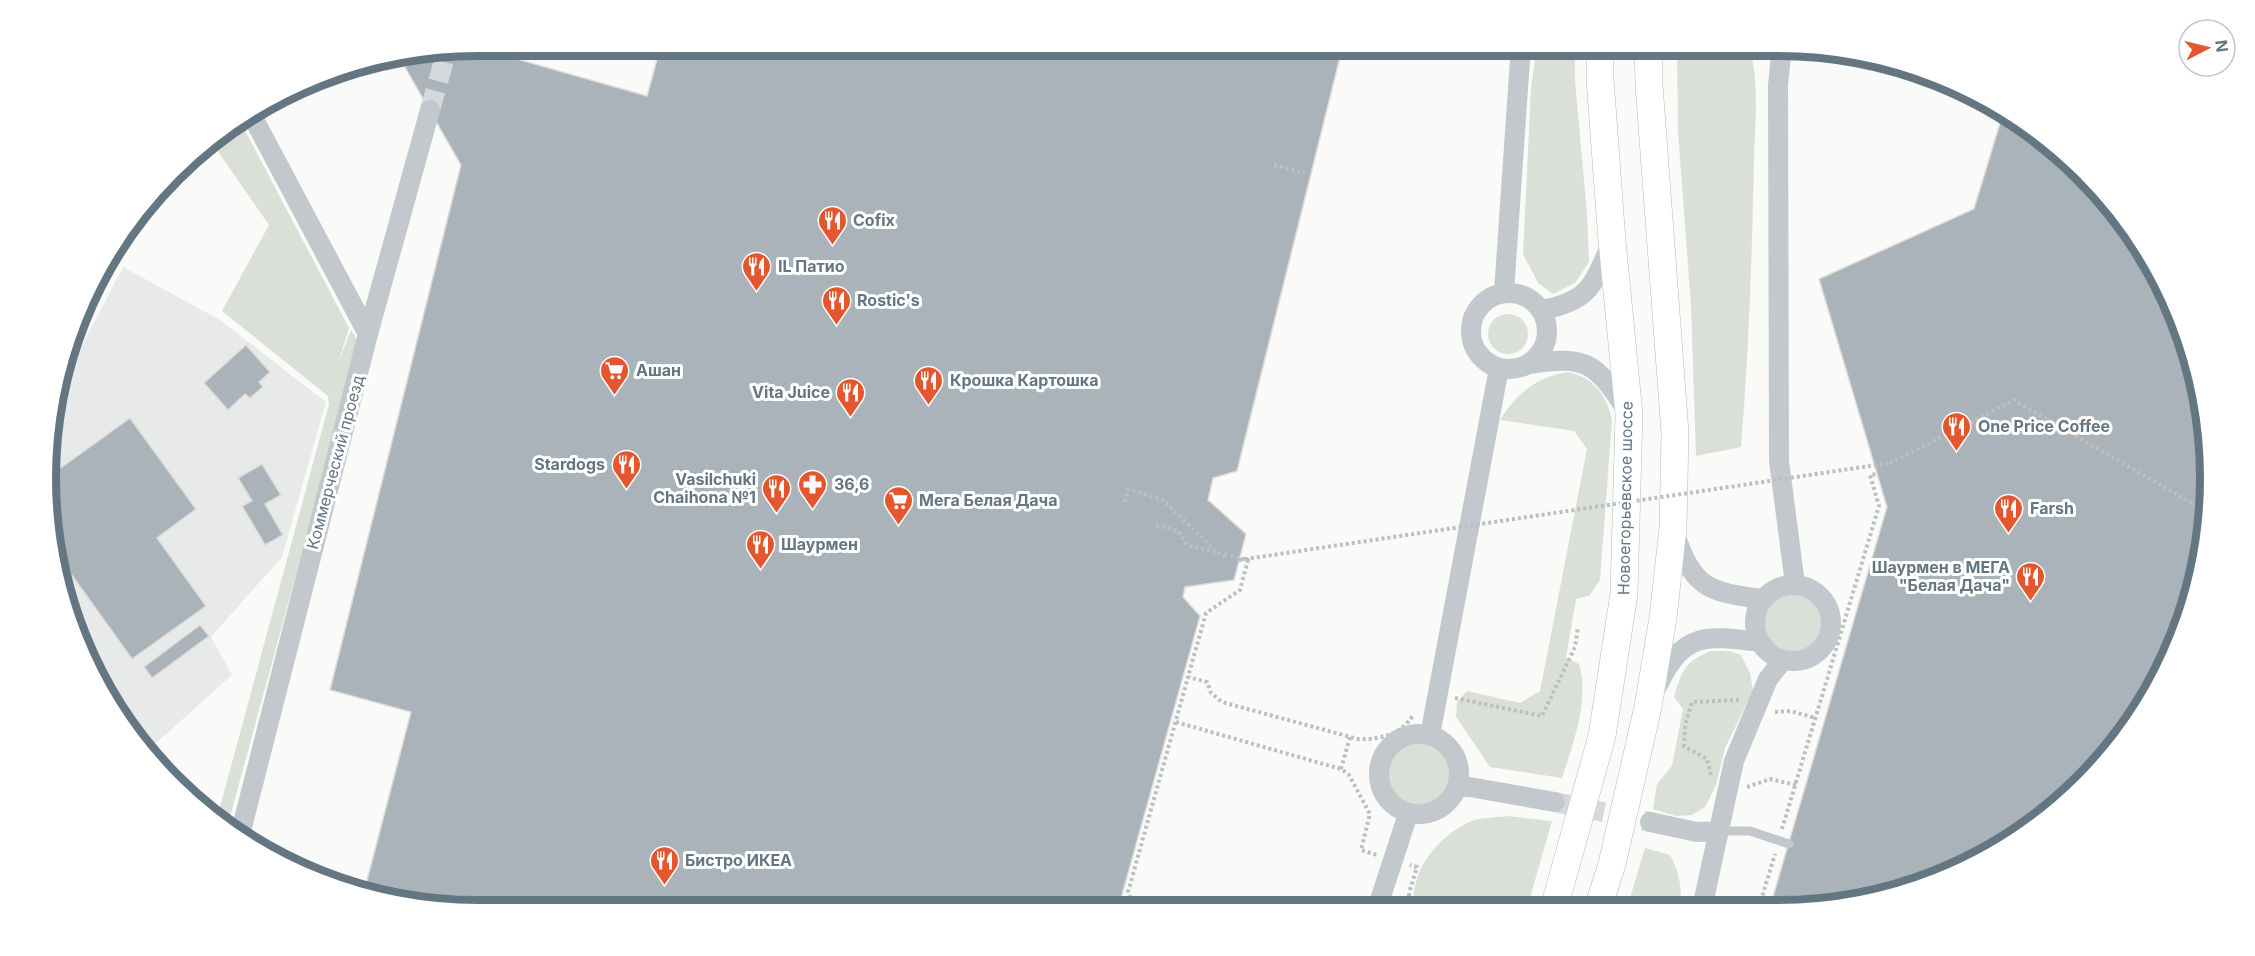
<svg xmlns="http://www.w3.org/2000/svg" width="2255" height="956" font-family="Inter,sans-serif">
  <style>
    .built { fill: #e8e9e9 }
    .green { fill: #dadfd7 }
    .building { fill: #aab3b9; stroke: #dcdcda; stroke-width: 1.5 }
    .lines { fill: none; stroke-linecap: round; stroke-linejoin: round }
    .minor-tunnel { stroke: #d5d9db; stroke-width: 20; stroke-dasharray: 20 10; stroke-linecap: butt }
    .secondary-casing { stroke: #b3babf; stroke-width: 28 }
    .path { stroke: #bbbfc2; stroke-width: 4; stroke-dasharray: 3 3; stroke-linecap: butt }
    .service { stroke: #c3c8cc; stroke-width: 9 }
    .minor { stroke: #c3c8cc; stroke-width: 20 }
    .secondary { stroke: #fff; stroke-width: 27 }
    .path-bridge { stroke: #bbbfc2; stroke-width: 4; stroke-dasharray: 3 3; stroke-linecap: butt }
    .labels { text-anchor: middle; dominant-baseline: central; stroke-width: 6; stroke-linejoin: round; paint-order: stroke }
    .poi-label { font-size: 16px; font-weight: bold; fill: #657683; stroke: #fff; text-anchor: start }
    .street-label { font-size: 16px; fill: #657683; stroke: #fff }
    .rim { fill: none; stroke: #657683; stroke-width: 8 }
  </style>
  <rect width="100%" height="100%" fill="#fafaf8"/>
  <path class="built" d="M123 267 220 320 326 402 282 557 211 637 232 675 145 753 103 695 53 563 49 421 64 355 75 359Z"/>
  <path class="green" d="M1537 45H1575V81L1587 214 1589 262 1575 283 1553 294 1538 283 1523 254 1531 88Z
    M1677 45H1748C1760 76 1755 125 1754 159 1752 256 1749 350 1741 447L1696 456 1691 306 1678 131Z
    M239 119 349 328 338 363 351 330 359 343 227 828 216 822 329 404 328 396 222 311 269 225 210 140Z
    M1488 334a20 20 0 1 1 40 0a20 20 0 1 1-40 0Z
    M1568 372C1595 379 1606 394 1612 420L1600 580 1589 596 1576 599 1566 658 1579 664C1590 700 1573 743 1562 778L1490 767 1456 717 1457 702 1467 691 1520 703 1540 691 1587 449 1574 431 1500 420C1517 393 1537 377 1568 372Z
    M1762 623a30 30 0 1 1 60 0a30 30 0 1 1-60 0Z
    M1711 651H1730L1741 655 1750 673 1753 691 1725 748 1716 785 1705 807 1692 815 1676 816 1653 809 1657 784 1672 766 1683 709 1674 697C1682 671 1685 661 1711 651Z
    M1388 775a31 31 0 1 1 62 0a31 31 0 1 1-62 0Z
    M1507 816 1552 821 1527 908H1414C1410 870 1437 838 1469 822 1479 817 1496 818 1507 816Z
    M1645 848 1670 855C1680 874 1682 887 1680 908H1627Z"/>
  <path class="building" d="M661 45H1343L1237 471 1213 478 1208 500 1246 534 1234 580 1185 587 1183 597 1200 616 1118 909 478 911 364 892 411 712 330 690 461 165 405 67 429 53 471 46 647 96Z
    M2004 110 2062 152 2120 214 2165 286 2195 366 2209 449 2206 534 2187 617 2137 719 2062 804 1943 878 1834 907H1770L1887 507 1819 279 1974 209Z
    M82 307 93 312 85 331 74 326Z
    M246 345 270 372 259 382 263 387 250 398 245 394 228 410 204 383Z
    M130 418 196 509 157 538 206 606 132 659 53 549 51 475Z
    M262 464 281 495 265 504 283 535 265 545 242 506 252 501 238 478Z
    M200 625 209 636 152 678 144 667Z"/>
  <g class="lines">
    <path class="minor-tunnel" d="M430 110 447 50
      M1555 802 1650 822"/>
    <defs>
      <path id="secondary" d="M1554 908 1602 736 1624 594 1629 414 1612 241 1600 79V45
        M1598 908 1612 864 1648 707 1663 618 1673 528 1675 433 1649 85 1648 45"/>
    </defs>
    <use href="#secondary" class="secondary-casing"/>
    <path class="path" d="M1274 165 1305 173
      M1890 463 2014 400 2207 512
      M1125 502 1128 489 1163 500 1221 556 1227 557
      M1156 525 1178 531 1187 545 1248 560 1240 590 1206 613 1188 677 1207 682 1211 693 1222 702 1358 739C1380 740 1402 734 1414 714
      M1455 698 1542 716 1575 647 1578 627
      M1775 712 1790 711 1816 718
      M1176 722 1341 769 1349 775 1370 814 1361 850 1377 855
      M1341 769 1350 737
      M1711 775 1707 759 1684 746 1685 726 1692 702 1740 700
      M1747 787 1770 779 1796 785
      M1782 829 1879 506 1870 475 1877 474
      M1759 907 1775 854
      M1409 908V893L1417 867 1410 865
      M1135 909 1128 892 1188 677"/>
    <path class="service" d="M1718 831H1750L1789 844"/>
    <path class="minor" d="M1782 46 1778 85 1779 461 1795 584
      M1504 292 1521 45
      M1471 331a38 38 0 1 1 76 0a38 38 0 1 1-76 0Z
      M1542 310C1590 301 1593 285 1611 244
      M368 334 430 110
      M1529 364C1588 355 1595 363 1627 410
      M1675 534C1693 588 1708 592 1762 599
      M1755 623a38 38 0 1 1 76 0a38 38 0 1 1-76 0Z
      M1658 685C1683 632 1706 635 1759 642
      M1379 774a40 40 0 1 1 80 0a40 40 0 1 1-80 0Z
      M1430 735 1499 368
      M1458 785 1555 802
      M1650 822 1697 832 1718 831
      M240 835 368 334 250 112
      M1702 908 1734 761 1768 679 1783 660
      M1377 909 1408 814"/>
    <use href="#secondary" class="secondary"/>
    <path class="path-bridge" d="M1239 560 1890 463"/>
  </g>
  <defs>
    <symbol id="restaurant-pin" viewBox="-11 -11 22 30"><path d="M0 17L-7.5 6A9.5 9.5 0 1 1 7.5 6Z" fill="#e4572e" stroke="#fff"/><path d="M-5-6h1v4h1v-4h1v4h1v-4h1v5L-1.5 .5V6h-2V.5L-5-1ZM5-6V6H3V1.5H1.5Q1.5-4 5-6Z" fill="#fff"/></symbol>
    <symbol id="supermarket-pin" viewBox="-11 -11 22 30"><path d="M0 17L-7.5 6A9.5 9.5 0 1 1 7.5 6Z" fill="#e4572e" stroke="#fff"/><path d="M-6-5.5h2.5l.6 2H6L4.5 2H-2.5L-4.4-4H-6ZM-1.5 3.2a1.3 1.3 0 1 0 .1 0ZM3 3.2a1.3 1.3 0 1 0 .1 0Z" fill="#fff"/></symbol>
    <symbol id="pharmacy-pin" viewBox="-11 -11 22 30"><path d="M0 17L-7.5 6A9.5 9.5 0 1 1 7.5 6Z" fill="#e4572e" stroke="#fff"/><path d="M-2-6h4v4h4v4h-4v4h-4v-4h-4v-4h4Z" fill="#fff"/></symbol>
  </defs>
  <g fill-rule="evenodd">
    <use href="#restaurant-pin" x="816" y="204" width="33" height="45"/>
    <use href="#restaurant-pin" x="740" y="250" width="33" height="45"/>
    <use href="#restaurant-pin" x="820" y="284" width="33" height="45"/>
    <use href="#supermarket-pin" x="598" y="354" width="33" height="45"/>
    <use href="#restaurant-pin" x="912" y="364" width="33" height="45"/>
    <use href="#restaurant-pin" x="834" y="376" width="33" height="45"/>
    <use href="#restaurant-pin" x="1940" y="410" width="33" height="45"/>
    <use href="#restaurant-pin" x="610" y="448" width="33" height="45"/>
    <use href="#pharmacy-pin" x="796" y="468" width="33" height="45"/>
    <use href="#restaurant-pin" x="760" y="472" width="33" height="45"/>
    <use href="#supermarket-pin" x="882" y="484" width="33" height="45"/>
    <use href="#restaurant-pin" x="1992" y="492" width="33" height="45"/>
    <use href="#restaurant-pin" x="744" y="528" width="33" height="45"/>
    <use href="#restaurant-pin" x="2014" y="560" width="33" height="45"/>
    <use href="#restaurant-pin" x="648" y="844" width="33" height="45"/>
  </g>
  <g class="labels">
    <g class="poi-label">
      <text x="853" y="220">Cofix</text>
      <text x="778" y="266">IL Патио</text>
      <text x="857" y="300">Rostic's</text>
      <text x="636" y="370">Ашан</text>
      <text x="950" y="380">Крошка Картошка</text>
      <text x="830" y="392" text-anchor="end">Vita Juice</text>
      <text x="1978" y="426">One Price Coffee</text>
      <text x="605" y="464" text-anchor="end">Stardogs</text>
      <text x="756" y="479" text-anchor="end">Vasilchuki<tspan x="756" dy="18">Chaihona №1</tspan></text>
      <text x="834" y="484">36,6</text>
      <text x="919" y="500">Мега Белая Дача</text>
      <text x="2030" y="508">Farsh</text>
      <text x="781" y="544">Шаурмен</text>
      <text x="2010" y="567" text-anchor="end">Шаурмен в МЕГА<tspan x="2010" dy="18">"Белая Дача"</tspan></text>
      <text x="685" y="860">Бистро ИКЕА</text>
    </g>
    <g class="street-label">
      <text transform="translate(335 462) rotate(-75)">Коммерческий проезд</text>
      <text transform="translate(1625 498) rotate(-89)">Новоегорьевское шоссе</text>
    </g>
  </g>
  <path d="M0 0H2255V956H0ZM478 56H1778A422 422 0 0 1 2200 478V478A422 422 0 0 1 1778 900H478A422 422 0 0 1 56 478V478A422 422 0 0 1 478 56Z" fill="#fff" fill-rule="evenodd"/>
  <path class="rim" d="M478 56H1778A422 422 0 0 1 2200 478V478A422 422 0 0 1 1778 900H478A422 422 0 0 1 56 478V478A422 422 0 0 1 478 56Z"/>
  <g transform="translate(2207 48) rotate(83)"><circle r="28" fill="#ffffff" stroke="#c1c8cd" stroke-width="1.5"/>
  <path d="M0-4.5L10 22L0 15L-10 22Z" fill="#e4572e"/>
  <text y="-9" font-size="16" font-weight="bold" text-anchor="middle" fill="#657683">N</text>
  </g>
</svg>
